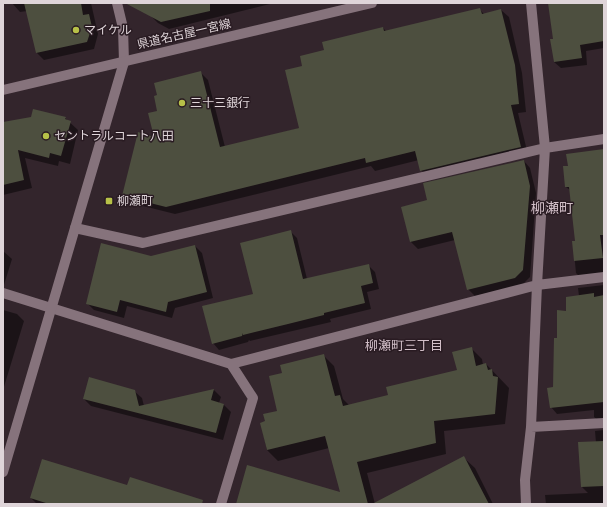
<svg xmlns="http://www.w3.org/2000/svg" width="607" height="507" font-family="Figtree,'Noto Sans JP',sans-serif">
  <style>
    .shadow { fill: #0007 }
    .building { fill: #4d4f3f }
    .lines { fill: none; stroke-linecap: round; stroke-linejoin: round }
    .minor { stroke: #86737c; stroke-width: 10 }
    .tertiary { stroke: #86737c; stroke-width: 10 }
    .secondary { stroke: #86737c; stroke-width: 10 }
    .poi-dot { fill: #b7c148; stroke: #291b22; stroke-width: 1.5 }
    .labels { text-anchor: middle; dominant-baseline: central; stroke-width: 3; stroke-linejoin: round; paint-order: stroke }
    .poi-label { font-size: 12px; fill: #dfd5d9; stroke: #291b22; text-anchor: start }
    .street-label { font-size: 12px; fill: #dfd5d9; stroke: #291b22 }
    .neighbourhood-label { font-size: 13px; fill: #d2bfc8; stroke: #291b22 }
    .quarter-label { font-size: 14px; fill: #d2bfc8; stroke: #291b22 }
  </style>
  <rect width="100%" height="100%" fill="#33252c"/>
  <path class="shadow" d="M12 3H91L98 34 94 49 44 60 37 53 27 11 20 12Z
    M148 3H274L169 29 158 23 151 16Z
    M549 3H604V48L586 51 587 65 561 68 554 62V40Z
    M480 10 484 14 501 10 509 17 522 73 526 112 518 113 528 155 429 178 421 170 419 160 375 171 371 166 175 214 131 203 123 195 155 138 158 111 200 72 208 80 225 147 300 128 303 67 326 51 383 28 386 31Z
    M65 118 78 130 70 164 59 161 58 166 25 158 32 188 3 195V124Z
    M604 150V278L583 280 576 273 573 242H576L570 190 566 187 569 167Z
    M524 161 530 168 536 193 530 277 522 285 475 296 468 289 455 240 418 249 411 242 403 207 429 201Z
    M290 231 297 238 307 279 368 265 375 272 379 289 367 292 371 309 330 319 331 322 250 341 249 340 248 342 219 350 213 343 254 295Z
    M195 246 202 253 213 298 175 308 172 318 127 306 124 318 94 310 87 303 151 257Z
    M3 251 12 259 3 288Z
    M604 285V423H601L594 417V410L557 414 551 407 558 339 567 312 579 296 578 288Z
    M3 310 17 314 24 321 3 390Z
    M471 348 482 359 483 365 486 364 509 388 505 424 444 431 446 454 367 473 375 504 464 458 475 468 493 504H237L341 493 329 448 278 461 267 450 261 423 266 422 279 411 283 374 323 355 334 366 343 399 349 405 389 396 458 371Z
    M214 390 221 397 219 403 223 404 231 412 223 440 91 406 84 399 134 391 142 398 144 406Z
    M604 430V504H546L545 495 588 493 582 487 596 443 595 431Z
    M128 487 194 504H37L31 498Z"/>
  <path class="building" d="M24 3H81L83 15 89 14 92 27 87 42 36 53Z
    M125 3H210V11L161 22Z
    M548 3H604V41L580 45 582 58 554 62 550 39H553Z
    M480 8 482 14 501 9 515 65 519 104 511 105 521 147 420 171 415 151 366 163 365 158 166 207 122 196 138 132 154 137 148 113 157 111 154 96 157 95 154 83 201 71 220 147 299 128 285 70 302 66 300 56 324 50 322 42 383 27 384 31Z
    M33 109 66 117 65 119 71 121 61 156 50 153 49 158 18 150 24 180 3 185V122L31 117Z
    M604 149V235H600L603 258 574 261 572 241H575L569 187H565L563 166H568L566 154Z
    M524 160 530 186 523 270 515 278 467 290 452 232 410 242 401 207 427 200 423 183Z
    M291 230 303 279 369 264 373 283 361 286 365 303 324 313V315L288 324 243 335V333L242 336 212 344 202 306 253 294 240 243Z
    M101 243 151 256 195 245 207 292 168 302 166 312 120 300 117 312 86 304Z
    M594 293V297L604 295V402L550 408 547 388 553 387 554 338H557V310L566 311V297Z
    M472 347 476 366 486 363 488 370 492 369 493 376 498 377 495 414 434 421 436 443 357 462 368 504H236L247 465 340 492 325 436 267 450 260 423 265 421 263 414 277 411 269 376 282 373 280 365 324 354 335 396 340 395 343 406 388 395 386 387 457 370 452 352Z
    M89 377 135 390 139 406 214 389 211 400 224 404 216 433 83 399Z
    M604 441V486L581 487 578 442Z
    M464 456 489 504H372Z
    M42 459 127 485 130 477 203 500 202 504H49L30 498Z"/>
  <g class="lines">
    <path class="minor" d="M75 228 143 243 545 148 604 139
      M3 293 231 364 253 398 221 504
      M231 364 537 285 604 277
      M531 427 604 423
      M526 504 525 480 531 427 537 285 545 148 531 3"/>
    <path class="tertiary" d="M3 472 124 62 123 28 117 3"/>
    <path class="secondary" d="M3 90 372 3"/>
  </g>
  <g class="poi-dot">
    <circle cx="76" cy="30" r="4"/>
    <circle cx="182" cy="103" r="4"/>
    <circle cx="46" cy="136" r="4"/>
    <rect x="105" y="197" width="8" height="8" rx="2"/>
  </g>
  <g class="labels">
    <g class="poi-label">
      <text x="84" y="30">マイケル</text>
      <text x="190" y="103">三十三銀行</text>
      <text x="54" y="136">セントラルコート八田</text>
      <text x="117" y="201">柳瀬町</text>
    </g>
    <g class="street-label">
      <text transform="translate(184 34) rotate(-13)">県道名古屋一宮線</text>
    </g>
    <g class="neighbourhood-label">
      <text x="404" y="345">柳瀬町三丁目</text>
    </g>
    <g class="quarter-label">
      <text x="552" y="208">柳瀬町</text>
    </g>
  </g>
  <rect width="607" height="507" fill="none" stroke="#dfd5d9" stroke-width="8"/>
</svg>
